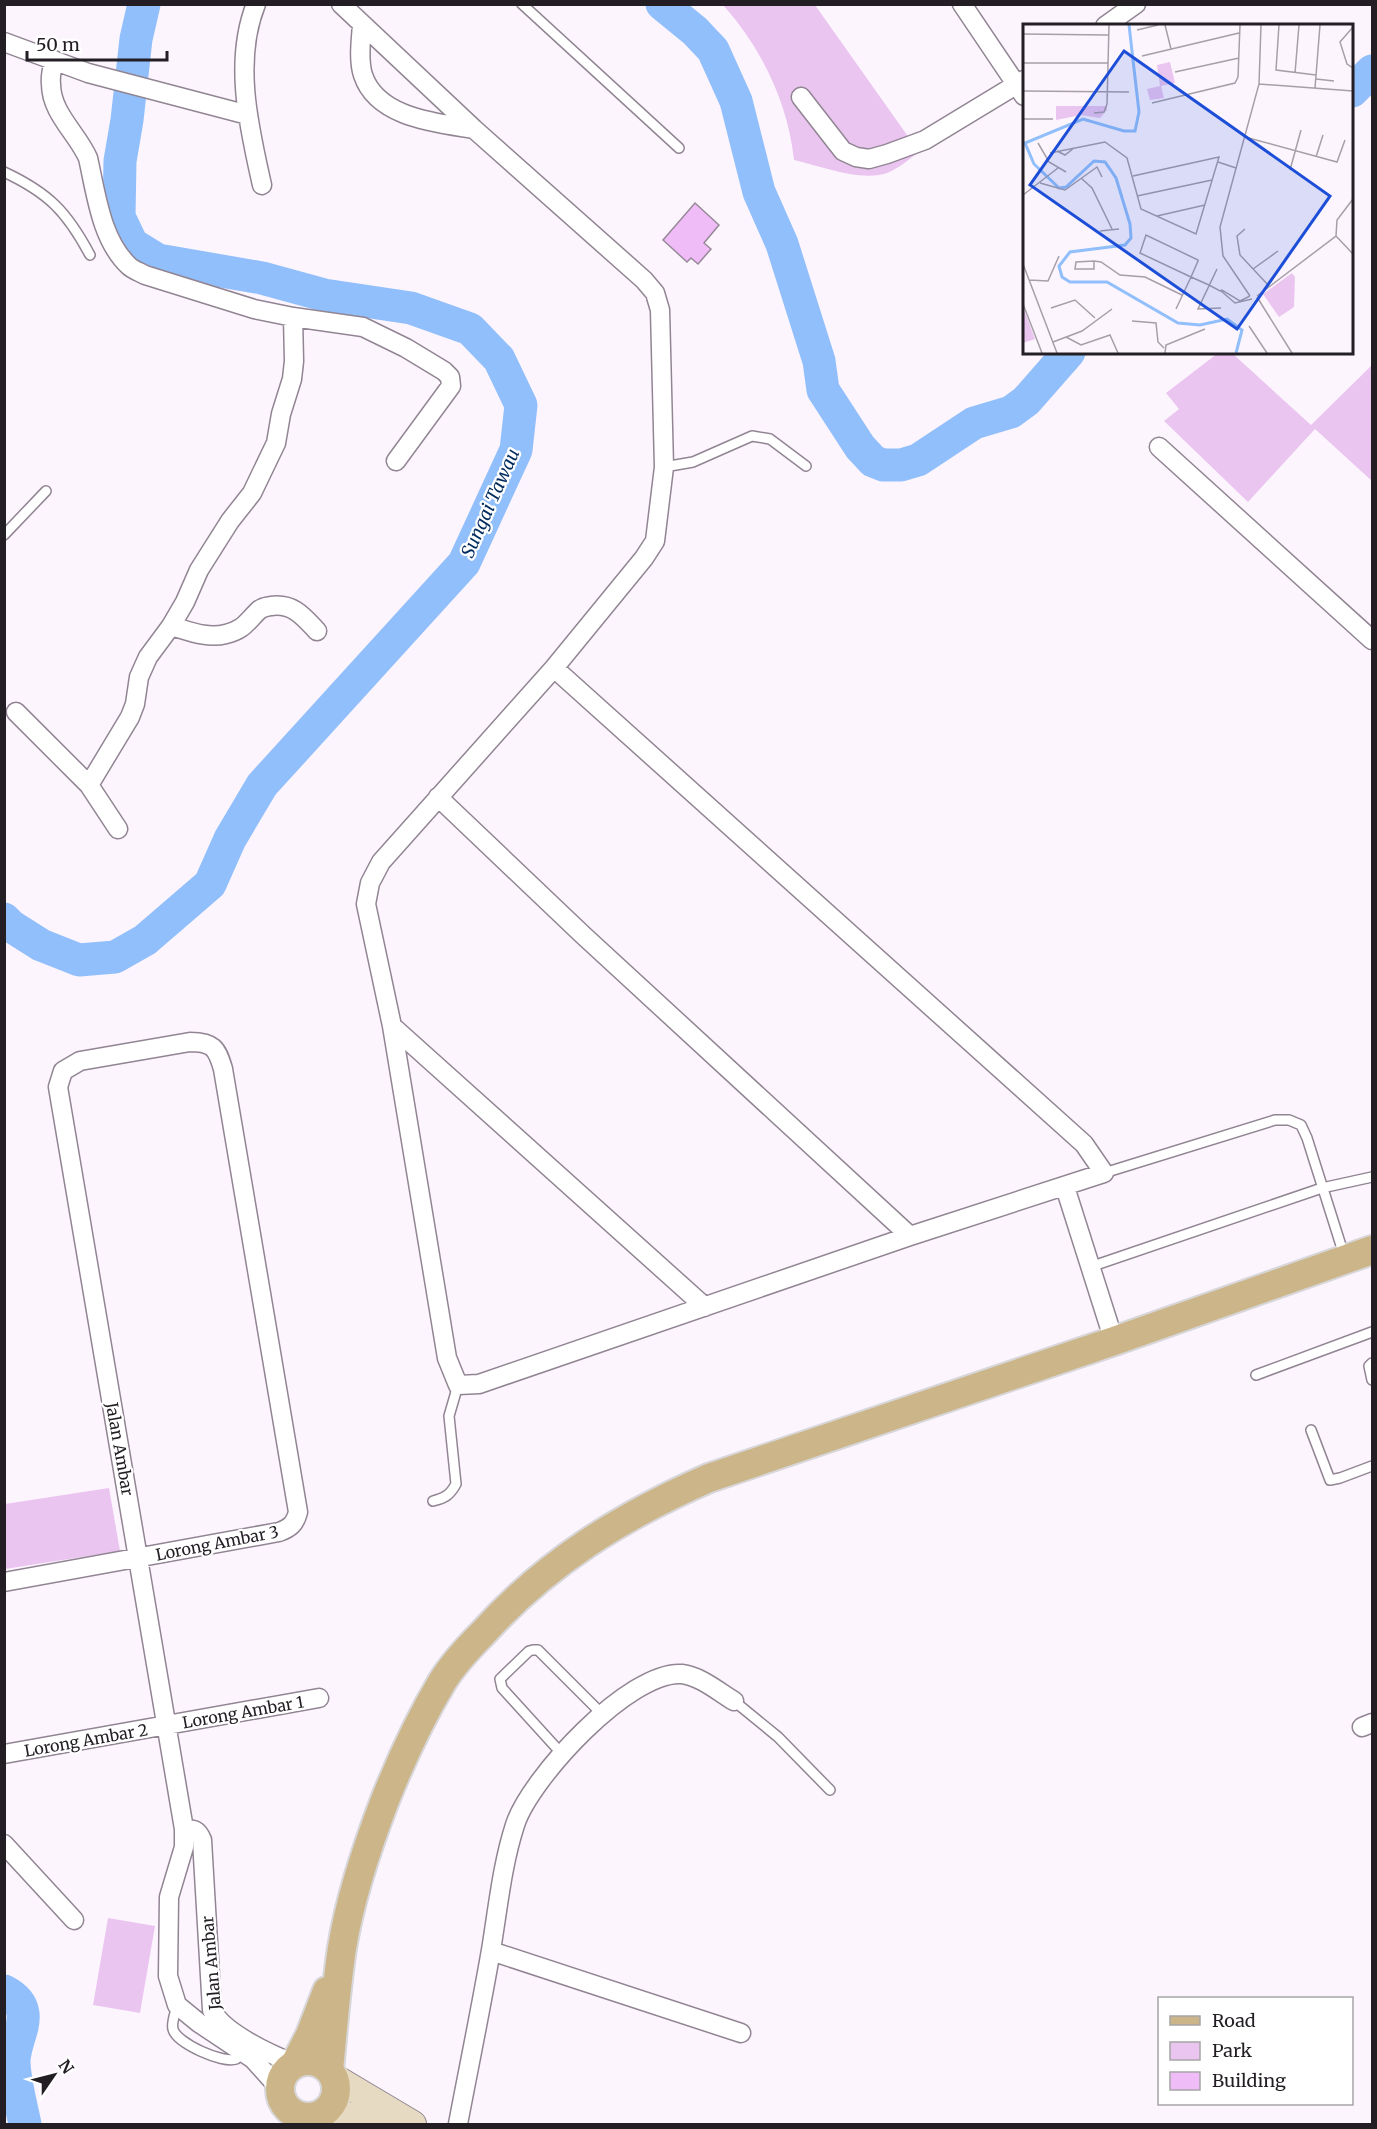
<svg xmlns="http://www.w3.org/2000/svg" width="1377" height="2129" font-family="Merriweather,serif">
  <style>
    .green { fill: #eac5f0 }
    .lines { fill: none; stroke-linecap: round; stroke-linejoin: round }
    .river { stroke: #91bffb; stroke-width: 33 }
    .building { fill: #f0bcf8; stroke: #978a98; stroke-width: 1.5 }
    .lane-casing { stroke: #918593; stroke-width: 12 }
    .street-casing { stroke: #918593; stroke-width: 21 }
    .secondary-casing { stroke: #918593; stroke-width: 28 }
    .primary-casing { stroke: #d7d6d8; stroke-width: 32 }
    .lane { stroke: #fff; stroke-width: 9 }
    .street { stroke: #fff; stroke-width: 18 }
    .secondary { stroke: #e6dac3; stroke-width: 26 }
    .primary { stroke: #ccb588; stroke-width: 28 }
    .labels { text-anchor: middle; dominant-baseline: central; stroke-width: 4.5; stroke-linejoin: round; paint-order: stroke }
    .street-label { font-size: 16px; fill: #231e24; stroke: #fff }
    .water-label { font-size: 18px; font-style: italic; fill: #002b5e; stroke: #fff }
    .inset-river { fill: none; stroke: #91bffb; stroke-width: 3 }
    .inset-road { fill: none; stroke: #a69fa7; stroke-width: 1.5 }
    .view { fill: #1d4ed8; fill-opacity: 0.15; stroke: #1d4ed8; stroke-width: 3 }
    .inset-edge { fill: none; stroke: #231e24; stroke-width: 3 }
  </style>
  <rect width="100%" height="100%" fill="#fdf5fe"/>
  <path class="green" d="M723 5H815L919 152C909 159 898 169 887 173 861 182 820 166 794 160 788 103 761 47 723 5Z
    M1218 353H1232L1311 425 1372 365V481L1315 429 1248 502 1164 421 1179 409 1166 393Z
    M109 1488 120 1551 5 1569V1504Z
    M108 1918 155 1926 140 2013 93 2005Z"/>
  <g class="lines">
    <path class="river" d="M662 4 695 31 713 50 736 101 759 192 782 244 819 361 823 390 860 447 873 461 883 465H901L918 460 974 423 1011 412 1026 401 1069 352
      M1352 91 1372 71
      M4 919 11 926 41 945 79 960 115 957 145 940 210 884 230 839 262 785 464 563 516 450 521 405 499 359 470 329 411 308 324 295 262 278 158 260 132 244 119 217 120 161 127 120 136 39 144 4
      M4 1991C41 2010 13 2037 14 2063 15 2083 21 2105 25 2124"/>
  </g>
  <path class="building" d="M695 203 719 225 704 243 711 249 698 264 691 258 687 262 663 240Z"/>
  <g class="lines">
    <defs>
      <path id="lane" d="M522 4 679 148
        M4 172C49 193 67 212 90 255
        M664 467 693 462 752 436 770 439 806 466
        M4 535 46 491
        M1104 1173 1275 1120H1289L1301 1125 1307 1138 1344 1255
        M1090 1267 1322 1188 1372 1177
        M1372 1363 1369 1366 1372 1380
        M1256 1375 1372 1332
        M1311 1430 1330 1480 1340 1478 1372 1466
        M433 1501C445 1498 450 1495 456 1484L449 1416 458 1385
        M734 1701 778 1737 830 1790
        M562 1754 502 1688 500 1679 529 1651 533 1650H538L603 1715
        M177 2005C176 2012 171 2022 173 2029 176 2043 223 2064 236 2059L242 2052"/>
      <path id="street" d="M256 4C233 61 249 127 262 185
        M341 4 474 129 644 280 655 293 660 310 664 467 655 541 644 558 554 668 381 862 370 883 366 904 392 1026 447 1358 458 1385 479 1384 910 1236 1104 1173 1084 1144 554 668
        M962 4 1024 96
        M362 24C361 40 358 60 363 75 377 118 437 123 474 129
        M1105 26 1136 4
        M4 42 88 73 248 115
        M54 60C52 68 50 77 51 84 51 113 77 133 88 158 96 193 101 240 129 266 133 270 140 272 145 275L254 309 293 317 363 327 406 348 444 371 450 377 451 386 396 461
        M801 97 843 151 856 157 869 159 887 154 925 140 1024 80
        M1159 447 1372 640
        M171 626C189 631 207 639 226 634 243 630 246 623 258 611 262 607 266 607 271 606 293 603 303 616 317 631
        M16 712 89 785 118 829
        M89 785 130 717 135 704 139 677 148 657 171 626 185 602 199 570 230 521 252 493 276 443 281 414 292 379 294 361 293 317
        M438 797 583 935 910 1236
        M392 1026 705 1307
        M1065 1187 1114 1341
        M4 1582 279 1532C290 1528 295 1524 298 1512L223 1069C217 1048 213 1042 190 1042L80 1061 63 1071 58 1087 184 1829V1847L169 1897 168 1976 177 2005 199 2023 253 2059 279 2088
        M1362 1727 1372 1723
        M4 1754 319 1698
        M184 1829C194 1829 198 1830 202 1840L212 2010C223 2033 272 2055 295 2064
        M4 1844 74 1920
        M491 1951 741 2033
        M458 2124C469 2066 481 2008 491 1950 498 1908 502 1865 515 1825 530 1778 630 1670 682 1674 700 1676 719 1692 734 1701"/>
      <path id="secondary" d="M334 2077 413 2124
        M327 2111 391 2124"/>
      <path id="primary" d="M280 2089a28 28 0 1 1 56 0a28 28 0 1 1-56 0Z
        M295 2064 310 2035 327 1991
        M329 2070C333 2029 336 1988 342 1948 350 1898 367 1847 385 1800 401 1760 420 1719 442 1682 453 1664 468 1648 483 1633 547 1562 622 1516 709 1478L1114 1341 1372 1250"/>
    </defs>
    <use href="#lane" class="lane-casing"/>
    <use href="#street" class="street-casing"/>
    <use href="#secondary" class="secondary-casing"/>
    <use href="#primary" class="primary-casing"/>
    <use href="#lane" class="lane"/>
    <use href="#street" class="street"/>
    <use href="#secondary" class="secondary"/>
    <use href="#primary" class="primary"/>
  </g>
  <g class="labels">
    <g class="street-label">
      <text transform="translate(120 1449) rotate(80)">Jalan Ambar</text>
      <text transform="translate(217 1543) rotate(-11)">Lorong Ambar 3</text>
      <text transform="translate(243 1712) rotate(-10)">Lorong Ambar 1</text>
      <text transform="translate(86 1740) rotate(-10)">Lorong Ambar 2</text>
      <text transform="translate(211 1963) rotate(-95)">Jalan Ambar</text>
    </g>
    <g class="water-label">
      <text transform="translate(490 503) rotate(-66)">Sungai Tawau</text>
    </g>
  </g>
  <g transform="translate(1023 24)">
    <rect width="330" height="330" fill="#fdf5fe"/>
    <path d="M147 38 152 59 138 62 141 74 127 76 124 65 137 62 134 41ZM33 82H84V86L77 94 58 91 33 96ZM269 249 272 253 271 283 256 293 240 270ZM0 283 12 315 0 319Z" fill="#eac5f0"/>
    <path class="inset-river" d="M106 1 116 88 112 107H101L60 95 2 119 11 140 36 164 43 163 71 137 82 138 93 154 107 200 108 214 102 221 47 228 36 242 39 253 47 258H84L155 299 177 301 204 295 219 306 213 329"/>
    <path class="inset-road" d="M142 1 148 25M256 1 253 46 293 51M330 3 317 18 324 40 330 44M114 6 135 1M0 10 85 11M119 32 216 9M0 39H85M152 48 216 34M272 49 276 1M293 55 311 57M236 60 330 67M292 64 297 1M0 67 106 68M129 79 212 59 215 53 217 1M71 89 81 88 84 80 86 1M0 95H30M222 113 314 138 322 116M15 119 26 138 43 148M34 127 42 131 51 124M27 129 82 118 104 134 118 185 173 210 196 133 110 152M293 133 300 111M195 138 213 144M267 146 278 106M58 154 69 164 89 205M17 159 42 166 74 143 79 153M0 171 35 144M114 172 189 156M134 192 182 181M222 205 214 212 217 231 246 262M77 207 96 205M313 212 330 230M71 237V245H52L53 238 71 237 78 238 97 251 122 253 159 271M0 240 34 329M194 245 175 285 198 284M230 245 255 227M6 256 25 257 36 232M198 267 212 279 229 275M227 272 200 232 197 203 236 60 238 1M234 272 313 212 314 196 330 175M234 273 269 329M0 280 19 329M28 284 52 276 72 294M153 285 168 253 175 237V236L123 211 117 229 168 253 186 261 197 267 199 266 217 277 227 272M109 297 133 299 135 318 141 324M226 302 244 329M43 313 58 321 87 311 95 329M30 318 59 307 89 285M142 329 143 321 182 305"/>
    <path class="view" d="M101 27 307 172 214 305 7 161Z"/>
    <rect width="330" height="330" class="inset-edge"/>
  </g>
  <rect width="1377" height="2129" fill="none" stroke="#231e24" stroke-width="12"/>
  <rect x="1158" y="1997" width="195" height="108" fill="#ffffff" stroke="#a7a5a7" stroke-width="1.5"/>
  <rect x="1170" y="2016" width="30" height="9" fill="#ccb588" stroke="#a7a5a7" stroke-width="1.5"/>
  <text x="1212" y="2027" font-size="18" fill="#231e24">Road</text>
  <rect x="1170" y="2042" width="30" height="18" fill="#eac5f0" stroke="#a7a5a7" stroke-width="1.5"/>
  <text x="1212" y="2057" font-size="18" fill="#231e24">Park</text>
  <rect x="1170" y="2072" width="30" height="18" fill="#f0bcf8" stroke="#a7a5a7" stroke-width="1.5"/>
  <text x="1212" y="2087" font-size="18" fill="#231e24">Building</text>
  <g transform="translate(54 2075) rotate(55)" stroke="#ffffff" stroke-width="4.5" paint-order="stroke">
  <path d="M0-4.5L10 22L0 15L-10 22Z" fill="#231e24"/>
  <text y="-9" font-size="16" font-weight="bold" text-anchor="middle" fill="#231e24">N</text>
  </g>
  <path d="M27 51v9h140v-9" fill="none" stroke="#231e24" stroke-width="3"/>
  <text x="36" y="51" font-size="18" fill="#231e24" stroke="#ffffff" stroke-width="4.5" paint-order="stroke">50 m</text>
</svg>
